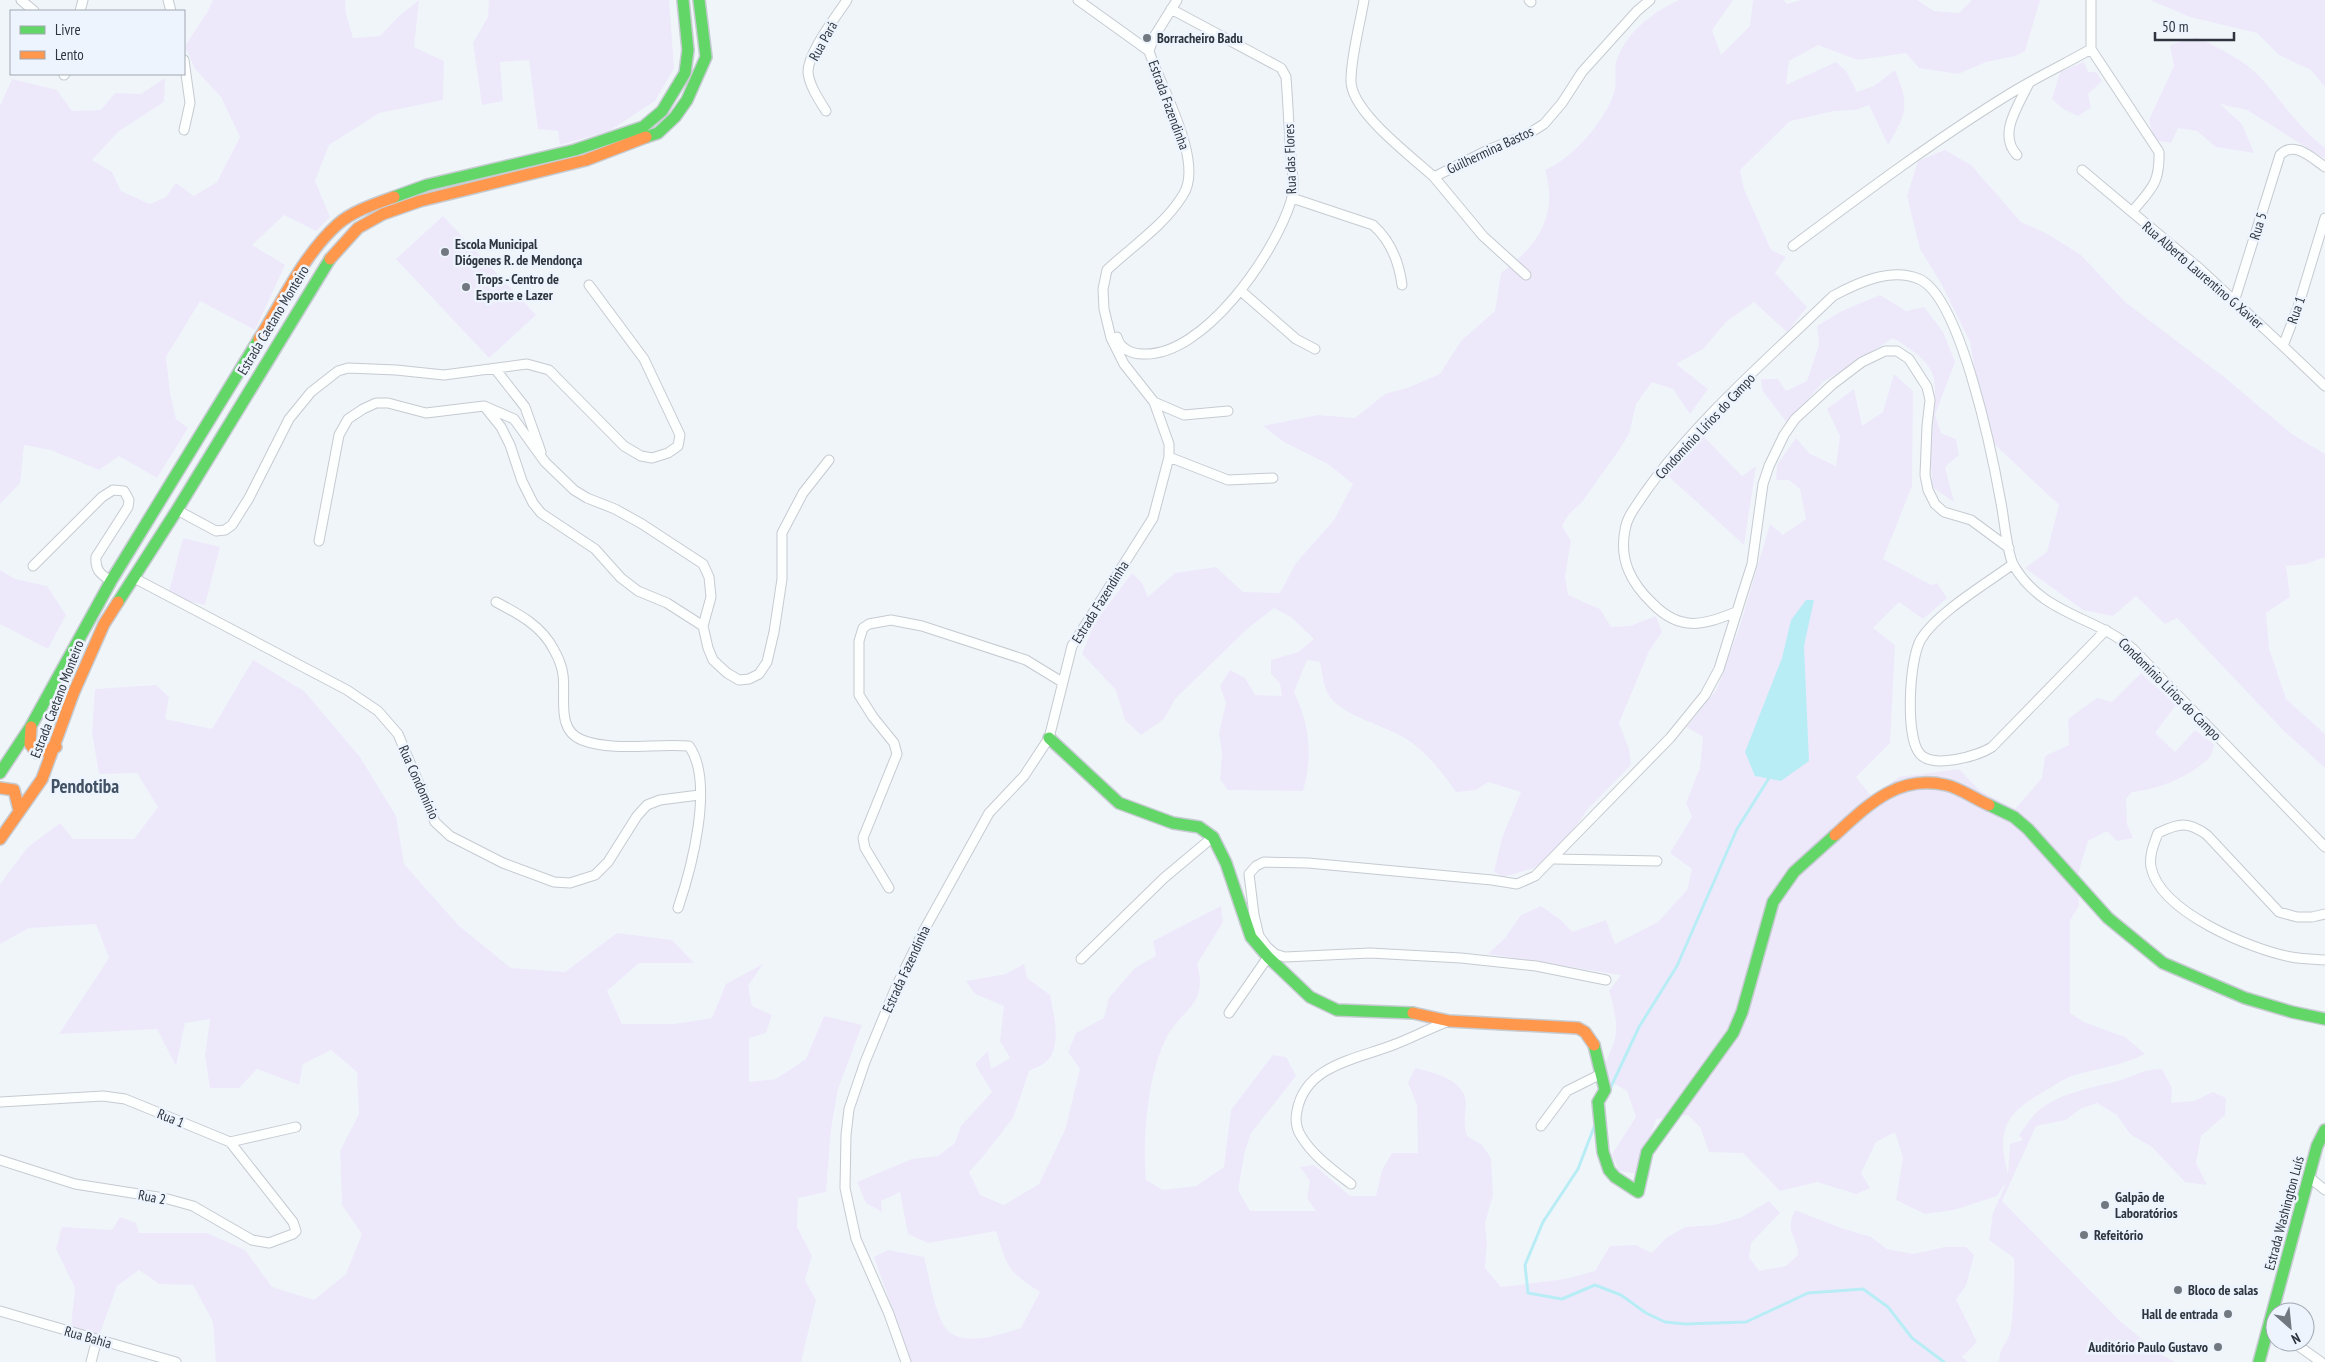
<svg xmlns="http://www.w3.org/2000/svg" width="2325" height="1362" font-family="'PT Sans Narrow',sans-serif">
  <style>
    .green { fill: #ede9fb }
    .water { fill: #b9edf6 }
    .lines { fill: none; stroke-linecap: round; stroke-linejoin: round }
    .stream { stroke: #b9edf6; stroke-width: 3 }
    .street-casing { stroke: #c5cbd1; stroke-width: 11 }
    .fast-casing { stroke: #c5cbd1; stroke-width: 14 }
    .slow-casing { stroke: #c5cbd1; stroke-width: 14 }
    .street { stroke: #fdfefe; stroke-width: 9 }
    .fast { stroke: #63d668; stroke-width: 11 }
    .slow { stroke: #ff974d; stroke-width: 11 }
    .poi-dot { fill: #727880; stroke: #edf4fd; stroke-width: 2 }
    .labels { text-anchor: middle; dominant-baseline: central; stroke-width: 5; stroke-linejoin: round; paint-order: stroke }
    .poi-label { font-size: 14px; font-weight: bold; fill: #2e353e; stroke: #edf4fd; text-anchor: start }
    .street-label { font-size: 14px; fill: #2e353e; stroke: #edf4fd }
    .district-label { font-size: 19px; font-weight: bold; fill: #425163; stroke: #edf4fd }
  </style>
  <rect width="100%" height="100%" fill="#f0f5fa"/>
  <path class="green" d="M213 0H345L346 14 353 38 380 36 398 17 419 0 414 47 444 61 443 100 379 113 329 145 315 181 330 217 316 231 284 215 252 245 285 265 255 330 200 301 166 357 170 393 176 419 188 428 157 478 119 456 99 470 51 450 24 445 20 483 0 504V106L12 79 57 90 72 111 101 110 115 93 141 94 165 78 164 102 119 131 92 160 112 172 121 191 150 204 166 197 176 183 194 196 217 182 240 137 221 97 195 69 185 46 208 11Z
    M489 0H669L674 68 655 101 609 131 560 145 558 131 538 129 529 60 500 62 503 101 482 105 473 43 488 17Z
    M1679 0H1733L1712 30 1721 55 1750 26 1753 0H1784L1787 4 1801 0H1917L1934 11 1959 13 1972 0H2040L2025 51 2015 56 1986 62 1958 74 1919 68 1906 53 1858 60 1818 45 1789 61 1786 85 1836 62 1846 71 1857 92 1874 86 1895 70C1910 106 1907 113 1888 145L1869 105 1856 110 1834 111 1790 121 1740 170 1744 189 1771 250 1786 257 1775 273 1807 307 1787 332 1754 302 1727 321 1703 349 1676 364 1708 389 1690 414 1673 389 1652 382 1636 404 1629 434 1619 450 1582 502 1569 514 1562 526 1571 541 1565 576 1568 595 1600 609 1611 627 1630 626 1656 616 1662 632 1649 651 1619 723 1629 749 1631 765 1587 810 1560 849 1534 868 1503 877 1494 872 1502 838 1521 792 1488 782 1476 790 1456 792C1442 772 1424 749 1403 737 1381 724 1338 715 1327 692 1323 683 1322 671 1320 662L1307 660 1294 692C1310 725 1313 757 1303 791L1228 790 1220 779 1222 754 1219 733 1226 703 1220 686 1230 670 1245 678 1255 695 1282 696 1280 683 1271 674V660L1298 652 1314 639 1291 617 1274 608 1246 630 1175 699 1164 719 1141 735 1125 720 1116 690 1082 654 1094 624 1132 573 1142 583 1148 597 1175 573 1216 567 1243 592 1280 593 1296 563 1334 520 1353 484 1328 464 1284 442 1263 426 1318 415 1355 418 1385 394 1407 388 1440 374 1461 341 1495 311 1501 273C1537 246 1559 216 1545 170 1572 159 1605 121 1614 93 1618 82 1613 69 1617 59 1627 32 1654 11 1679 0Z
    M2150 0H2325V87L2311 70 2279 55 2257 33 2190 17Z
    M2197 37C2220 49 2245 60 2262 79 2284 104 2298 127 2325 148V159L2247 110 2220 104 2242 124 2254 153 2216 147 2197 131 2178 128 2171 143 2154 140 2149 120 2174 66 2170 45Z
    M2084 62 2088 72H2096L2102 81 2088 94 2091 108 2078 116 2063 109 2052 99 2060 72Z
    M1945 150 1971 165 2021 222 2048 234 2081 255 2125 302 2223 376 2292 434 2325 454V557L2306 564 2286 566 2290 597 2266 613 2269 648 2286 699 2325 734V768L2283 730 2177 618 2165 624 2136 596 2113 616 2083 610 2025 568 2047 552 2059 505 1992 442 1982 410 1970 342 1942 285 1920 249 1907 196 1918 161Z
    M443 216 536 315 489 358 396 259Z
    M1880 295 1906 311 1924 307 1943 332 1955 362 1935 415 1941 433 1956 439 1959 455 1945 467 1954 502 1932 487C1932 471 1930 455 1930 440 1932 384 1952 373 1893 338L1823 382 1787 423 1762 390 1761 379H1778L1786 391 1807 381 1819 345 1817 326 1842 311Z
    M1894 374 1913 391 1912 486 1883 559 1931 585 1937 583 1947 598 1923 619 1899 602 1873 628 1895 645 1890 743 1856 777 1872 797 1899 777 1959 769 1979 790 2015 809 2042 778 2045 756 2069 745 2068 719 2097 698 2112 702 2141 673 2176 705 2155 733 2175 752 2195 730 2214 744C2213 749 2212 756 2208 759 2189 777 2157 790 2132 792L2126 799 2127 824 2133 838 2117 841 2107 831 2088 841 2078 874 2079 906 2070 920V1013L2084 1022 2125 1037 2145 1054C2121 1066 2097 1068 2072 1076 2063 1079 2054 1086 2045 1091 2006 1113 1996 1129 2008 1174L2010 1144 2023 1140 2019 1135C2024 1129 2028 1122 2033 1116 2053 1094 2087 1089 2114 1082 2134 1077 2141 1069 2162 1069L2172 1088 2171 1103 2194 1101 2213 1092 2226 1098 2225 1115 2201 1136 2196 1163 2207 1185 2185 1182 2152 1147 2130 1134 2117 1115 2097 1103 2082 1108 2066 1120 2036 1126 2002 1201 2120 1321 2160 1354 2175 1362H1999C2000 1346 2006 1346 2010 1333 2013 1327 2015 1265 2014 1258L1989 1240 1993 1213 2007 1181 1997 1196 1954 1210 1925 1214 1896 1200 1903 1158 1895 1132 1876 1142 1861 1173 1870 1188 1856 1194 1817 1182 1780 1191 1743 1153 1709 1152 1700 1127 1688 1115 1656 1119 1639 1174 1619 1171 1612 1154 1636 1117 1627 1091 1599 1075C1618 1037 1621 1033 1609 991L1621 975 1488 954 1505 938 1521 915 1541 906 1561 920 1572 932 1606 920 1615 944 1658 922 1687 890 1692 869 1670 853 1692 817 1686 803 1700 768 1703 737 1687 727 1717 689 1739 629 1770 524 1783 535 1806 519 1800 489 1789 480H1776L1777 465 1796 438 1810 454 1836 466 1840 436 1827 409 1854 389 1862 426 1883 412Z
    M1703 436 1742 476 1756 466 1744 545 1667 475Z
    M183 538 220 547 205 605 168 596Z
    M0 570 15 579 47 586 66 615 48 649 0 624Z
    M253 660 304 691 360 757 396 816 404 864 458 925 511 968 565 972 617 933 672 940 694 963H639L607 991 622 1024H674L712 1018 726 984 763 964 748 986 752 1006 772 1015 766 1033 749 1038V1082L776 1079 806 1059 824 1016 862 1025 838 1089 831 1129 826 1192 798 1198 797 1227 812 1256 805 1280 816 1300 801 1362H216L213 1322 193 1285 159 1284 139 1270 117 1286 99 1336 71 1326 75 1288 56 1249 62 1227 112 1230 120 1217 136 1223 139 1233H207L245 1250 272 1287 314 1300 346 1274 362 1234 342 1205 340 1151 359 1114 357 1072 331 1050 303 1064 299 1085 257 1069 239 1088H210L205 1056 210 1019 185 1023 176 1066 157 1029 59 1034 109 958 96 924 29 928 0 944V884L28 847 60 823 73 839H134L158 807 137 773 99 774 92 732 95 689 156 685 169 697 165 719 212 729Z
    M1221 906 1223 922 1197 964C1207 1001 1190 1004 1171 1030 1164 1040 1158 1057 1155 1069 1146 1102 1143 1146 1146 1180L1163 1190 1196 1186 1224 1167 1231 1110 1273 1055 1286 1057 1296 1076 1251 1133 1245 1151 1238 1190 1250 1211H1316L1307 1198 1310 1181 1300 1167 1314 1165 1350 1196H1376L1382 1170 1392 1153H1418L1417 1105 1408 1083 1415 1068C1434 1073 1466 1079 1466 1105 1465 1116 1463 1124 1467 1136L1482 1145 1491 1158 1493 1195 1485 1223 1487 1244 1485 1268 1501 1287 1565 1279 1595 1271 1610 1246 1636 1245 1652 1253 1666 1238 1685 1227 1714 1225 1740 1218 1769 1201 1780 1213 1751 1243 1749 1257 1759 1271 1786 1266 1798 1255C1797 1233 1784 1235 1795 1210L1844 1229 1871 1237 1887 1249 1913 1254 1945 1247H1966L1974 1255 1966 1286 1956 1299 1977 1342 1962 1357 1968 1362H911L874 1257 888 1250 924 1257C929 1276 934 1308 943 1324 956 1350 1000 1335 1021 1328L1040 1292C1007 1271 1008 1268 996 1231L928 1243 908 1234 900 1192 881 1201 882 1212 866 1203 857 1182 912 1159 938 1156 955 1143 961 1126 992 1092 975 1064 988 1051 991 1069 1010 1058 1000 1041 1004 1006 975 994 966 981 1006 974 1024 964 1027 978 1050 995C1054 1014 1062 1046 1047 1061 1043 1065 1035 1068 1029 1071L1013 1118 981 1159 969 1172 980 1195 1004 1205 1039 1184 1065 1130 1080 1069 1068 1052 1076 1033 1104 1018 1109 998 1135 968 1156 956 1153 941Z"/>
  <path class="water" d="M1806 600H1814L1804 646 1809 761 1781 781 1755 776 1745 752 1782 658 1791 620Z"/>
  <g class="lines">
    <path class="stream" d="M1609 1091 1639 1027 1677 966 1737 829 1769 778
      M1596 1122 1578 1169 1543 1222 1525 1265 1528 1293 1562 1299 1595 1285 1621 1295 1646 1313 1665 1322 1685 1324 1746 1322 1808 1293 1863 1289 1888 1307 1912 1338 1944 1362"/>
    <defs>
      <path id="street" d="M21 0 34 11
        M168 0 171 11
        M1078 0 1149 51
        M1364 0C1360 24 1351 57 1351 80 1350 111 1411 156 1434 177L1490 149 1528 134 1544 124 1562 103 1582 72 1637 11 1650 0
        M1529 0 1531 2
        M2091 0V49L2159 152C2160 184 2151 189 2132 212L2199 268 2283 346
        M80 11 83 0
        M64 75 65 74
        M826 111C819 100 809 85 808 72 808 52 836 17 847 0
        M184 130 190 103 184 60
        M2017 155C1997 134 2019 105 2029 83
        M2082 170 2132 212
        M1434 177 1483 236 1526 275
        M1292 198 1373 225C1391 241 1399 262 1402 285
        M2325 218 2298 307 2283 346 2325 386
        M1793 246C1864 193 1936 139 2011 93 2037 77 2065 64 2091 49
        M1241 291 1296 339 1315 349
        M2234 302 2280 155C2294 140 2312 158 2325 167
        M1117 337C1120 349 1132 354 1143 354 1204 357 1275 253 1291 201 1295 188 1292 170 1291 156 1289 130 1288 103 1286 77L1281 68 1171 9
        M496 370 525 407 541 452
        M1154 402 1184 415 1228 411
        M484 406 501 427 510 445 522 481 533 503 541 513 595 549 621 578 638 591 667 603 703 626
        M1169 457 1228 480 1273 478
        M177 510 216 531 225 530 232 525 249 498 289 419 311 392 338 371 348 368 396 370 444 375 527 364 549 370 624 446 641 456 652 458 668 453 678 446 680 435 644 359 589 285
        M319 541 339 435 348 419 363 409 376 403H388L426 413 484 406 514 419 545 462 574 490 587 498 615 509 642 524 703 564 709 577 711 597 703 626 708 648 713 660 727 673 739 680 749 679 759 674 767 662 774 632 782 579V533L803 493 829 460
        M2013 564C1986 584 1938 612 1921 639 1909 659 1905 737 1920 754 1933 769 1978 756 1992 747L2106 630
        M33 566 102 497 113 490 124 491 129 500 128 507 96 557C95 570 100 574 111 581
        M134 578 347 690 378 711 398 734 435 822 450 836 503 863 554 882 570 883 595 875 608 862 637 816 647 805 660 800 699 795
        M496 602C519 614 542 626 554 650 558 657 562 667 563 675 566 697 556 730 582 740 613 752 656 743 689 746 715 782 691 870 678 908
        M1736 612C1703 625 1681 632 1653 604 1631 583 1619 560 1625 530 1627 516 1637 505 1644 494 1694 422 1770 357 1833 296 1857 283 1891 267 1919 279 1961 297 1993 458 2001 503 2004 517 2007 555 2014 566 2043 615 2095 616 2133 649L2325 847
        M1554 859 1657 861
        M889 888 865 848 863 838 897 754 894 743 873 717 859 695V641L863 628 869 624 891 620 922 626 1026 660 1062 682
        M2325 914 2312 917H2297L2279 912 2207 835C2188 821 2179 823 2158 833 2154 844 2149 855 2151 867 2160 912 2250 949 2291 957 2302 959 2314 959 2325 960
        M1081 959 1164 878 1213 837
        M1606 980 1536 966 1461 958 1370 953 1285 957 1275 954 1267 947 1259 936 1254 915 1249 874 1256 866 1264 862 1308 863 1492 880 1517 884 1535 876 1670 738 1705 695 1719 669 1744 589 1752 564 1763 484 1769 466 1784 435 1795 419 1833 384 1862 362 1885 351H1897L1909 359 1927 387 1930 400 1927 426 1925 475 1928 490 1935 504 1944 512 1971 520 2009 548
        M1229 1013 1268 957
        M0 1102 103 1096 125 1099 179 1121 230 1142 293 1222 296 1231 293 1234 269 1243 252 1240 193 1206 164 1198 75 1184 0 1160
        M1541 1126 1567 1091 1601 1074
        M230 1142 296 1127
        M2309 1177 2325 1190
        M1351 1184C1333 1170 1313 1156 1301 1136 1296 1128 1295 1120 1297 1111 1305 1065 1357 1059 1393 1045 1412 1038 1430 1028 1449 1021
        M0 1311 176 1362
        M2293 1342 2321 1362
        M91 1362 97 1339
        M906 1362 889 1314 856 1239 845 1188 846 1135 849 1109 865 1062 896 987 923 932 989 813 1024 776 1049 738 1072 646 1153 518 1169 457V444L1154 402 1124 364 1111 338 1104 309 1103 289 1107 270C1132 246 1164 226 1183 195 1205 162 1160 86 1149 51L1154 37 1177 0"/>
      <path id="fast" d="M646 137 658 133 675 117 687 100 706 57 699 0
        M394 197 427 185 575 150 643 127 662 111 685 73 688 50 683 0
        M118 602 177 510 330 259
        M1049 738 1119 803 1173 823 1199 827 1213 837 1226 863 1251 937 1268 957 1310 997 1337 1010 1413 1013
        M0 773 31 726 111 581 259 339
        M1989 805 2014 817 2028 829 2108 918 2163 963 2245 998 2292 1012 2325 1019
        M1594 1045 1605 1090 1598 1102 1603 1152 1609 1170 1615 1177 1638 1192 1647 1152 1733 1033 1742 1012 1773 902 1794 872 1835 835
        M2259 1362 2317 1146 2325 1130"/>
      <path id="slow" d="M330 259 358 228 383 214 420 201 586 160 646 137
        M259 339C283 301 304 254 338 224 353 211 375 204 394 197
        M31 727 30 744 37 753 56 747
        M0 788 14 790 19 810
        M1835 835C1868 805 1898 774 1946 785 1960 788 1975 799 1989 805
        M0 839 42 779 73 694 104 624 118 602
        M1413 1013 1449 1021 1578 1028 1585 1032 1594 1045"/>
    </defs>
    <use href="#street" class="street-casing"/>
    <use href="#fast" class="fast-casing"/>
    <use href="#slow" class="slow-casing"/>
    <use href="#street" class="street"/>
    <use href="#fast" class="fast"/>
    <use href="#slow" class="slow"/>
  </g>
  <g class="poi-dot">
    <circle cx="1147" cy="38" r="5"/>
    <circle cx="445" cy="252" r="5"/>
    <circle cx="466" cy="287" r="5"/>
    <circle cx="2105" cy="1205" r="5"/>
    <circle cx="2084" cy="1235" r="5"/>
    <circle cx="2178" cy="1290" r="5"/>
    <circle cx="2228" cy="1314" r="5"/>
    <circle cx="2218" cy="1347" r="5"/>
  </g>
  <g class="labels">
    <g class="poi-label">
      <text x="1157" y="38">Borracheiro Badu</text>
      <text x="455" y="244">Escola Municipal<tspan x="455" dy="16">Diógenes R. de Mendonça</tspan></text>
      <text x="476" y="279">Trops - Centro de<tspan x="476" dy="16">Esporte e Lazer</tspan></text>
      <text x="2115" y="1197">Galpão de<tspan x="2115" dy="16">Laboratórios</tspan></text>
      <text x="2094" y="1235">Refeitório</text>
      <text x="2188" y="1290">Bloco de salas</text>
      <text x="2218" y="1314" text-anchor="end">Hall de entrada</text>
      <text x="2208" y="1347" text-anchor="end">Auditório Paulo Gustavo</text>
    </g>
    <g class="street-label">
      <text transform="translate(823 41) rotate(-61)">Rua Pará</text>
      <text transform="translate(1169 105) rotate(70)">Estrada Fazendinha</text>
      <text transform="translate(1490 150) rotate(-25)">Guilhermina Bastos</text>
      <text transform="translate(1290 159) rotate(-92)">Rua das Flores</text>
      <text transform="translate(2258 226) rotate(-73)">Rua 5</text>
      <text transform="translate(2203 275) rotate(41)">Rua Alberto Laurentino G Xavier</text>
      <text transform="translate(2296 310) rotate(-71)">Rua 1</text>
      <text transform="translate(273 320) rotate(-59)">Estrada Caetano Monteiro</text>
      <text transform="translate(1705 426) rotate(-47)">Condomínio Lírios do Campo</text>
      <text transform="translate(1100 602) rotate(-58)">Estrada Fazendinha</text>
      <text transform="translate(2170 689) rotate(45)">Condomínio Lírios do Campo</text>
      <text transform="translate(57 699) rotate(-69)">Estrada Caetano Monteiro</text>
      <text transform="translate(419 782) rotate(66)">Rua Condomínio</text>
      <text transform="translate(906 969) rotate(-65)">Estrada Fazendinha</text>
      <text transform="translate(171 1118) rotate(22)">Rua 1</text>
      <text transform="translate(152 1197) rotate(11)">Rua 2</text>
      <text transform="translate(2284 1213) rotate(-75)">Estrada Washington Luís</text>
      <text transform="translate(88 1337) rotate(16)">Rua Bahia</text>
    </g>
    <g class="district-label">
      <text x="85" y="786">Pendotiba</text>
    </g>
  </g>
  <rect x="10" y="10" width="175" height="65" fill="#edf4fd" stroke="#a1a8b1"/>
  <rect x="20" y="26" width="25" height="8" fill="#63d668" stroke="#a1a8b1"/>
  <text x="55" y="35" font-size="15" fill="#2e353e">Livre</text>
  <rect x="20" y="51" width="25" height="8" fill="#ff974d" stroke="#a1a8b1"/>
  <text x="55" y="60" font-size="15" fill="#2e353e">Lento</text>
  <g transform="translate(2290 1327) rotate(153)"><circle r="24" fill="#edf4fd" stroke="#a1a8b1"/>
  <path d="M0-4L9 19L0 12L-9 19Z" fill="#727880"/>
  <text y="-8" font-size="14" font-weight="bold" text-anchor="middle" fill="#2e353e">N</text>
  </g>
  <path d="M2155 32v8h79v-8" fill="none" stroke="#2e353e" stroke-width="2.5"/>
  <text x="2162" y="32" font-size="15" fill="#2e353e" stroke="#edf4fd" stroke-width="4" paint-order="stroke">50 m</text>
</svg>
